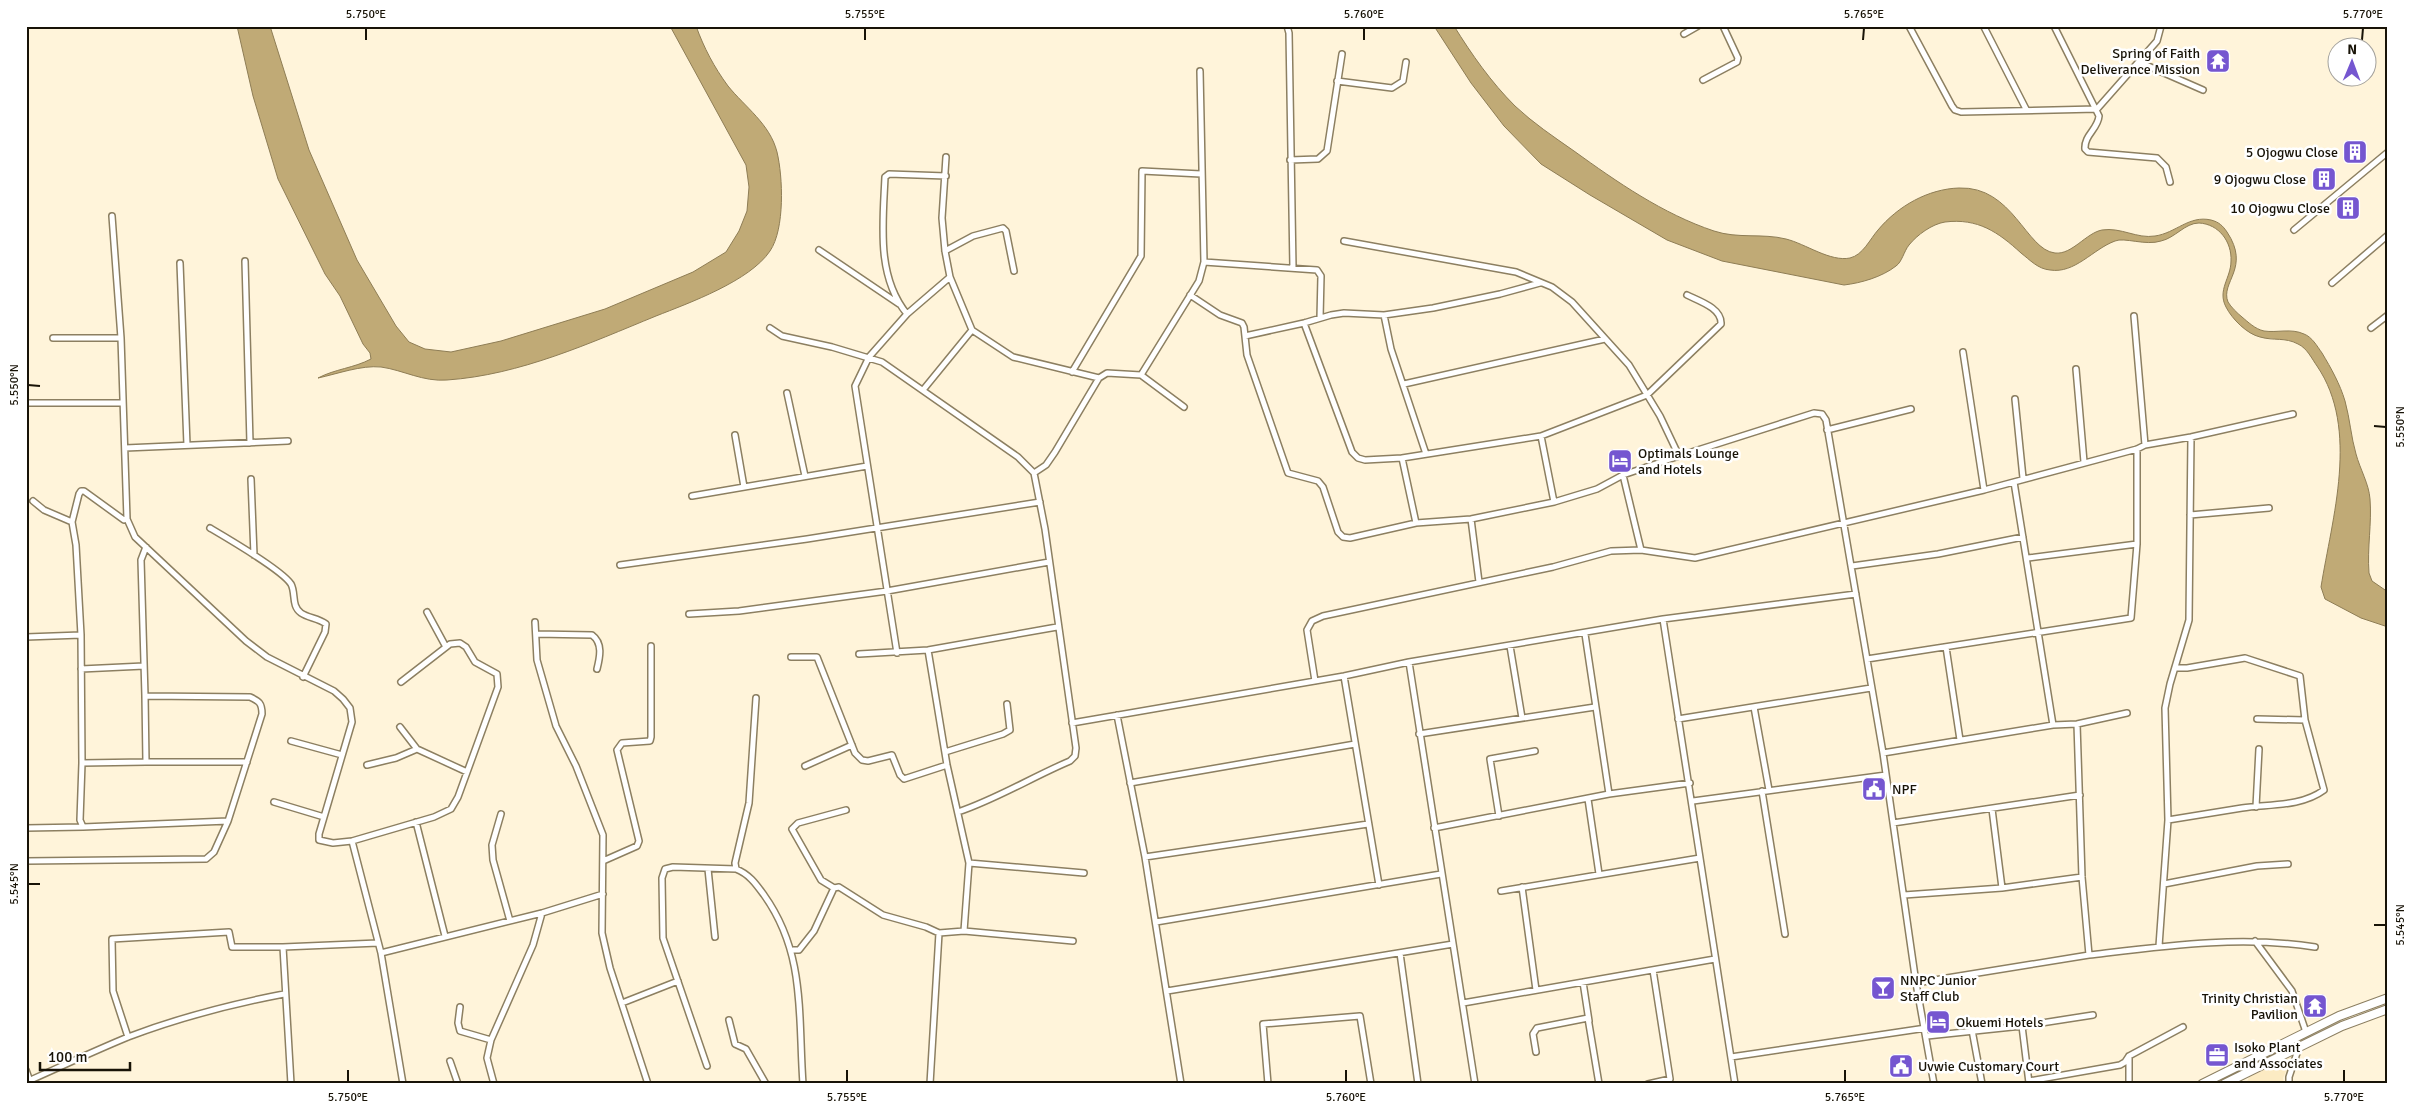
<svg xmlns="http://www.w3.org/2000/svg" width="2414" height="1110" font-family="Signika,sans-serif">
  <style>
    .built { fill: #fcebc3 }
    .water { fill: #c0aa76; stroke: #8e7d55 }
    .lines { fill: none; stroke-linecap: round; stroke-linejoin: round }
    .street-casing { stroke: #8c7f61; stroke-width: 8 }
    .secondary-casing { stroke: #8c7f61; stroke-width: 10 }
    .street { stroke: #fff; stroke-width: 5 }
    .secondary { stroke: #fff; stroke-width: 8 }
    .ticks { fill: none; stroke: #181307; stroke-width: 2 }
    .labels { text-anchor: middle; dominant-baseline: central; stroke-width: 5; stroke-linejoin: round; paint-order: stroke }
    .poi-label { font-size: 14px; fill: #181307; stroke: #fff; text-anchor: start }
    .neatline { fill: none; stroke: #181307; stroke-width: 2 }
    .ticks-label { font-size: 12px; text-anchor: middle; fill: #181307 }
  </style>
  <rect width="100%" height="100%" fill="#fff4da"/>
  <path class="built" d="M2293 1056 2283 1078 2284 1084H2246L2249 1077Z"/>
  <path class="water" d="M237 26H270L309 150 357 260 396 326 409 342 425 349 451 352 501 341 605 309 693 272 726 252 739 231 747 211 749 187 746 165 670 26H696C704 48 714 67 728 86 745 107 770 124 777 152 783 177 785 229 770 251 750 281 689 303 656 316 590 343 520 375 447 380 423 382 403 370 381 367 361 365 337 374 318 378 335 369 354 368 371 359L370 353 363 344 340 296 325 274 278 179 253 96Z
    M1434 26H1454C1472 55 1491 82 1515 106 1533 123 1554 137 1574 151 1617 182 1663 214 1714 231 1738 239 1762 233 1786 239 1806 244 1830 262 1850 258 1863 255 1870 239 1878 230 1898 206 1928 189 1959 188 2013 186 2026 250 2055 253 2072 255 2086 233 2102 230 2121 227 2137 239 2155 236 2176 233 2189 215 2211 220 2219 222 2223 226 2227 232 2251 268 2220 282 2228 302 2231 307 2237 313 2242 317 2248 322 2255 329 2264 331 2277 333 2291 328 2304 334 2312 337 2317 346 2322 353 2331 368 2340 384 2345 401 2350 419 2351 437 2356 454 2360 469 2369 484 2370 499 2372 523 2367 548 2369 573L2372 581 2388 592V627L2361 618 2325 599 2321 587C2332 518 2360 429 2317 366 2312 359 2307 348 2298 344 2285 337 2274 341 2260 337 2247 334 2232 319 2226 307 2217 290 2231 278 2231 261 2232 242 2219 224 2199 223 2185 223 2175 238 2161 241 2146 246 2124 237 2115 241 2093 249 2075 274 2050 270 2038 269 2030 260 2021 253 1998 232 1978 218 1945 222 1932 224 1917 235 1909 245 1904 251 1902 262 1896 266 1882 277 1861 283 1844 285L1722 261 1667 240 1590 195 1541 164 1504 126 1471 83Z"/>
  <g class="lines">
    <defs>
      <path id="street" d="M1287 26 1289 33 1293 268
        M1909 26 1952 106 1955 110 1961 112 2097 109 2157 41 2161 26
        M2054 26 2099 116C2098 129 2084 135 2085 149L2088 152 2157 158 2166 167 2170 182
        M1984 27 2026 109
        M1684 34 1698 26
        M2139 62 2203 90
        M1703 80 1737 62 1738 58 1723 26
        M1337 81 1392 88 1403 81 1406 62
        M946 157 942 218 945 251 950 277 972 330 1013 357 1099 378
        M1290 160 1318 159 1327 151 1342 54
        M946 176 889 174 885 177C883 223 876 276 907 314L950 277
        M112 216 121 338 127 519 135 537 246 641 267 657 334 691 343 699 350 708 352 722 319 834V840L333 843 352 841 434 817 451 809 458 797 498 687 497 674 475 662 466 647 460 643 450 644 401 682
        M2294 230 2388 152
        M1344 241 1516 272 1552 287 1572 302 1629 365 1660 416 1679 456 1814 413 1822 414 1826 420 1883 753 1916 983 1934 1084
        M819 250 899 304
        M945 251 973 236 1003 228 1006 231 1014 271
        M245 261 250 443
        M1204 262 1317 270 1321 276 1320 318
        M180 263 187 445
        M2332 283 2388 235
        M1190 295 1220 315 1242 323 1244 327 1247 355 1288 473 1318 481 1323 487 1338 532 1343 537 1350 538 1416 523 1471 519 1554 502 1597 489 1623 475 1679 456
        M1384 315 1391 349 1426 454
        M2134 316 2145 445
        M1304 323 1352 452 1358 458 1365 460 1402 458 1541 436 1647 395 1721 324C1722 308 1699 301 1687 295
        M770 328 782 336 832 347 882 362 1018 457 1034 473 1045 529 1076 748 1075 756 1070 761C1032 777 997 799 958 812
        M2371 328 2388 315
        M1245 336 1304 323 1331 315 1344 313 1384 315 1433 308 1500 294 1540 283
        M53 338H121
        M1963 352 1984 490
        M2076 369 2084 462
        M1072 372 1141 256 1142 171 1201 174
        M1141 375 1184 407
        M1404 384 1605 339
        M923 390 972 330
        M787 393 805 476
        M2015 399 2023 478
        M26 403H123
        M1827 430 1911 409
        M735 435 744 487
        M1541 436 1554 502
        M125 448 288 441
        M1402 458 1416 523
        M1034 473 1046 465 1055 452 1099 378 1107 373 1141 375 1199 281 1204 262 1200 71
        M1623 475 1641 550
        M251 479 254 555
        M2014 482 2053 725
        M692 496 867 466
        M33 501 44 510 72 522
        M2190 515 2269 508
        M127 519 124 520 84 491H81L79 494 72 522 76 545 81 635 82 763 80 820 83 827 228 821 262 714C262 703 259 701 250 697L145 696 141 560 146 547
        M1471 519 1479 582
        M210 528C227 538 282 570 291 584 296 593 291 606 301 613 308 618 318 618 326 624L325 632 303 677
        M2028 558 2137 544
        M620 565 807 539 1040 502
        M1852 566 1938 554 2023 537
        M427 612 446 647
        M689 614 739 611 887 591 1049 562
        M1663 619 1735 1084
        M535 622 537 660 556 726 576 766 603 835 602 933 610 968 648 1084
        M536 634 592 635C603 643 600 657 597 669
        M1585 634 1609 794
        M26 637 81 635
        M1510 646 1522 718
        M1946 647 1960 740
        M928 650 947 765 969 863 964 931
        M897 653 855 386 869 357 907 314
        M859 654 928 650 1057 627
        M791 657H817L855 753 862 760 868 761 892 755 900 775 904 779 947 765
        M1867 659 2131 618 2137 544V449
        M1409 662 1475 1084
        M81 669 144 666
        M1344 676 1379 885
        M1315 681 1307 630 1312 621 1323 616 1553 567 1611 551 1641 550 1695 558 1984 490 2137 449 2145 445 2191 437 2293 414
        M756 698 749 803 735 863 736 869C749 874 756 884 764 895 806 954 798 1015 803 1084
        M1754 707 1769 790
        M1117 715 1145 857 1181 1084
        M1678 719 1871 688
        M2257 719 2305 720
        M1072 723 1344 676 1409 662 1663 619 1856 594
        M2077 724 2082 877 2089 955C2164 946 2240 935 2315 947
        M400 727 417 749
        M1419 734 1595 707
        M291 741 342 755
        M945 752 1003 734 1010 730 1007 704
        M1883 753 2053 725 2077 724 2127 713
        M146 762H247
        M82 763 146 762 145 696
        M367 765 396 758 417 749 467 772
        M805 766 852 745
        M1130 783 1355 744
        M1762 791 1785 934
        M1588 799 1599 874
        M1693 801 1886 775
        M274 802 324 817
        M2256 807 2259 749
        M1992 809 2002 888
        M846 810 798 823 792 829 821 880 834 888 839 887 883 915 926 927 939 933 964 931 1073 941
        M501 814 492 845 493 860 510 921
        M1499 816 1490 759 1535 751
        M2168 820C2193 816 2217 812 2242 808 2269 804 2301 807 2324 790L2305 720 2300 676 2245 658 2187 668H2175
        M416 822 445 936
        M1893 823 2080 795
        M26 828 83 827
        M1434 828 1609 794 1690 783
        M352 841 381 953 403 1084
        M1145 857 1368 824
        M26 861 206 859 214 852 228 821
        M603 861 637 846 639 841 617 750 622 743 650 741 651 737V646
        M969 863 1084 873
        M708 869 715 937
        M2164 884 2257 866 2288 864
        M1522 887 1536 990
        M1501 891 1700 858
        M1904 895 2002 888 2082 877
        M1156 922 1441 874
        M2255 941 2292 991 2306 1032
        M2159 946 2168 820 2165 708 2170 684 2189 620 2191 437
        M283 947 291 1084
        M793 950H799L814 931 834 888
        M381 953 542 913 603 894
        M1400 953 1418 1084
        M1583 982 1589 1021
        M1916 983 2089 955
        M1167 991 1453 944
        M622 1003 678 981
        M1463 1003 1715 959
        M460 1007 458 1023 460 1031 491 1040
        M729 1020 735 1044 746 1049 766 1084
        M2022 1026 2093 1015
        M1972 1030 1982 1084
        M1927 1036 2022 1026 2029 1083
        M128 1037 113 991 112 939 229 932 232 947H283L378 943
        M1536 1052 1533 1034 1537 1028 1588 1018 1599 1084
        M2129 1056V1084
        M1731 1057 1926 1028
        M450 1061 458 1084
        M707 1066 663 938 662 878 665 869 673 867 736 869
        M26 1070 31 1084
        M2029 1081 2120 1065 2125 1062 2129 1056 2183 1027
        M26 1082C60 1067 94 1051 128 1037 178 1018 232 1004 284 994
        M494 1084 487 1058 491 1040 533 945 542 913
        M930 1084 939 933
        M1268 1084 1263 1024 1360 1016 1371 1084
        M1648 1084 1670 1079 1653 970
        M2289 1084V1077L2299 1047"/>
      <path id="secondary" d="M2202 1084 2339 1016 2388 998
        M2224 1084 2342 1026 2388 1009"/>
    </defs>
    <use href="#street" class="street-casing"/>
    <use href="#secondary" class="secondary-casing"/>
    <use href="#street" class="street"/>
    <use href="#secondary" class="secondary"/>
  </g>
  <path class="ticks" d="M366 40V28M865 40V28M1364 40V28M1863 40 1864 28M2362 40 2363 28M28 385 40 386M2374 426 2386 427M28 884H40M2374 925H2386M348 1082V1070M847 1082V1070M1346 1082V1070M1845 1082V1070M2344 1082V1070"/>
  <defs>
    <symbol id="temple-square" viewBox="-11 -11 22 22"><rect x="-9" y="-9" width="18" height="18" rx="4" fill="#7556d0" stroke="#fff"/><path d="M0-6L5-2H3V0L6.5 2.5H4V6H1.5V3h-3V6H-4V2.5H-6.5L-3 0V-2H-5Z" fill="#fff"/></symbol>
    <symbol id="building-square" viewBox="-11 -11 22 22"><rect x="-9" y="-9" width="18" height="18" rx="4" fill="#7556d0" stroke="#fff"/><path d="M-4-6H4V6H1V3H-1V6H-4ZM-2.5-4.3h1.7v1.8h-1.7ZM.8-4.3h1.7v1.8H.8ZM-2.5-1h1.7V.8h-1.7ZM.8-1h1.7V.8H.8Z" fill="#fff"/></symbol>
    <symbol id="hotel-square" viewBox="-11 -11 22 22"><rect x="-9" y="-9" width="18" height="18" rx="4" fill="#7556d0" stroke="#fff"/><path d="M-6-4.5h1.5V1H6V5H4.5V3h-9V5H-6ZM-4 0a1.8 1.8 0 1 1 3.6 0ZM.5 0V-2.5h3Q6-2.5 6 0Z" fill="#fff"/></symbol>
    <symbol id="civic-square" viewBox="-11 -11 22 22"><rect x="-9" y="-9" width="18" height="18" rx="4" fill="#7556d0" stroke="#fff"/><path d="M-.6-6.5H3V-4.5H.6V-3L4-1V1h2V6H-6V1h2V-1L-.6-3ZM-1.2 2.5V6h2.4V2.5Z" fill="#fff"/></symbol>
    <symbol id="bar-square" viewBox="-11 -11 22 22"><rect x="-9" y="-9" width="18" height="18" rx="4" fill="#7556d0" stroke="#fff"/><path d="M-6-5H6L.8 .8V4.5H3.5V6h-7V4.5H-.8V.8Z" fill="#fff"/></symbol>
    <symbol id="office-square" viewBox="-11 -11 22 22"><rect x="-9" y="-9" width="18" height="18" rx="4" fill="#7556d0" stroke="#fff"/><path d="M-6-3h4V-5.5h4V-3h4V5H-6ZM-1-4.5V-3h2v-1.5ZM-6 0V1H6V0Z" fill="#fff"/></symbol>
  </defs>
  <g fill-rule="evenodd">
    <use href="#temple-square" x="2204" y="47" width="28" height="28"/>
    <use href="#building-square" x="2341" y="138" width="28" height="28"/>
    <use href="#building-square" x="2310" y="165" width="28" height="28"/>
    <use href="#building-square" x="2334" y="194" width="28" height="28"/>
    <use href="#hotel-square" x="1606" y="447" width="28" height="28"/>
    <use href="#civic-square" x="1860" y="775" width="28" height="28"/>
    <use href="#bar-square" x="1869" y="974" width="28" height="28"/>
    <use href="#temple-square" x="2301" y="992" width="28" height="28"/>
    <use href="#hotel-square" x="1924" y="1008" width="28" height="28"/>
    <use href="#office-square" x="2203" y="1041" width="28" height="28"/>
    <use href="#civic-square" x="1887" y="1052" width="28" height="28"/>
  </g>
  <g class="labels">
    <g class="poi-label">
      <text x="2200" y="53" text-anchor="end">Spring of Faith<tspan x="2200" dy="16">Deliverance Mission</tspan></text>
      <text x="2338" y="152" text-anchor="end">5 Ojogwu Close</text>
      <text x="2306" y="179" text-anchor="end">9 Ojogwu Close</text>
      <text x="2330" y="208" text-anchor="end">10 Ojogwu Close</text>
      <text x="1638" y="453">Optimals Lounge<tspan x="1638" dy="16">and Hotels</tspan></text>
      <text x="1892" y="789">NPF</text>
      <text x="1900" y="980">NNPC Junior<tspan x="1900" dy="16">Staff Club</tspan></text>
      <text x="2298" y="998" text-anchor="end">Trinity Christian<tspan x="2298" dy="16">Pavilion</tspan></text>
      <text x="1956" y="1022">Okuemi Hotels</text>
      <text x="2234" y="1047">Isoko Plant<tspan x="2234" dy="16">and Associates</tspan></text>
      <text x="1918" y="1066">Uvwie Customary Court</text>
    </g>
  </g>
  <rect width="2414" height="1110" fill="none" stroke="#ffffff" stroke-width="55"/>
  <g transform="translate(2352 62) rotate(1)"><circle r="24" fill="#ffffff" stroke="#a3a19c"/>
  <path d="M0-4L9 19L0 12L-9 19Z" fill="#7556d0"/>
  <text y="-8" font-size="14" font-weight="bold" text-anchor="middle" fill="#181307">N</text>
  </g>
  <path d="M40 1062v8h90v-8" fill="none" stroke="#181307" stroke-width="2.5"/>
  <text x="48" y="1062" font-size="15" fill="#181307" stroke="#ffffff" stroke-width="4" paint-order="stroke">100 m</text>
  <rect x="28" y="28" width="2358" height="1054" class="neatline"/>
  <g class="ticks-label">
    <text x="366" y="18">5.750°E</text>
    <text x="865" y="18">5.755°E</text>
    <text x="1364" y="18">5.760°E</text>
    <text x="1864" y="18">5.765°E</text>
    <text x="2363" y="18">5.770°E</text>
    <text transform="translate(14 385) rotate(-90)" y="4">5.550°N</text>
    <text transform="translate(2400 427) rotate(-90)" y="4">5.550°N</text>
    <text transform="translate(14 884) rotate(-90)" y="4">5.545°N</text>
    <text transform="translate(2400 925) rotate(-90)" y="4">5.545°N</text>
    <text x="348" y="1101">5.750°E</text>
    <text x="847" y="1101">5.755°E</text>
    <text x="1346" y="1101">5.760°E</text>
    <text x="1845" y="1101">5.765°E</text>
    <text x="2344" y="1101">5.770°E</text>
  </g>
</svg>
